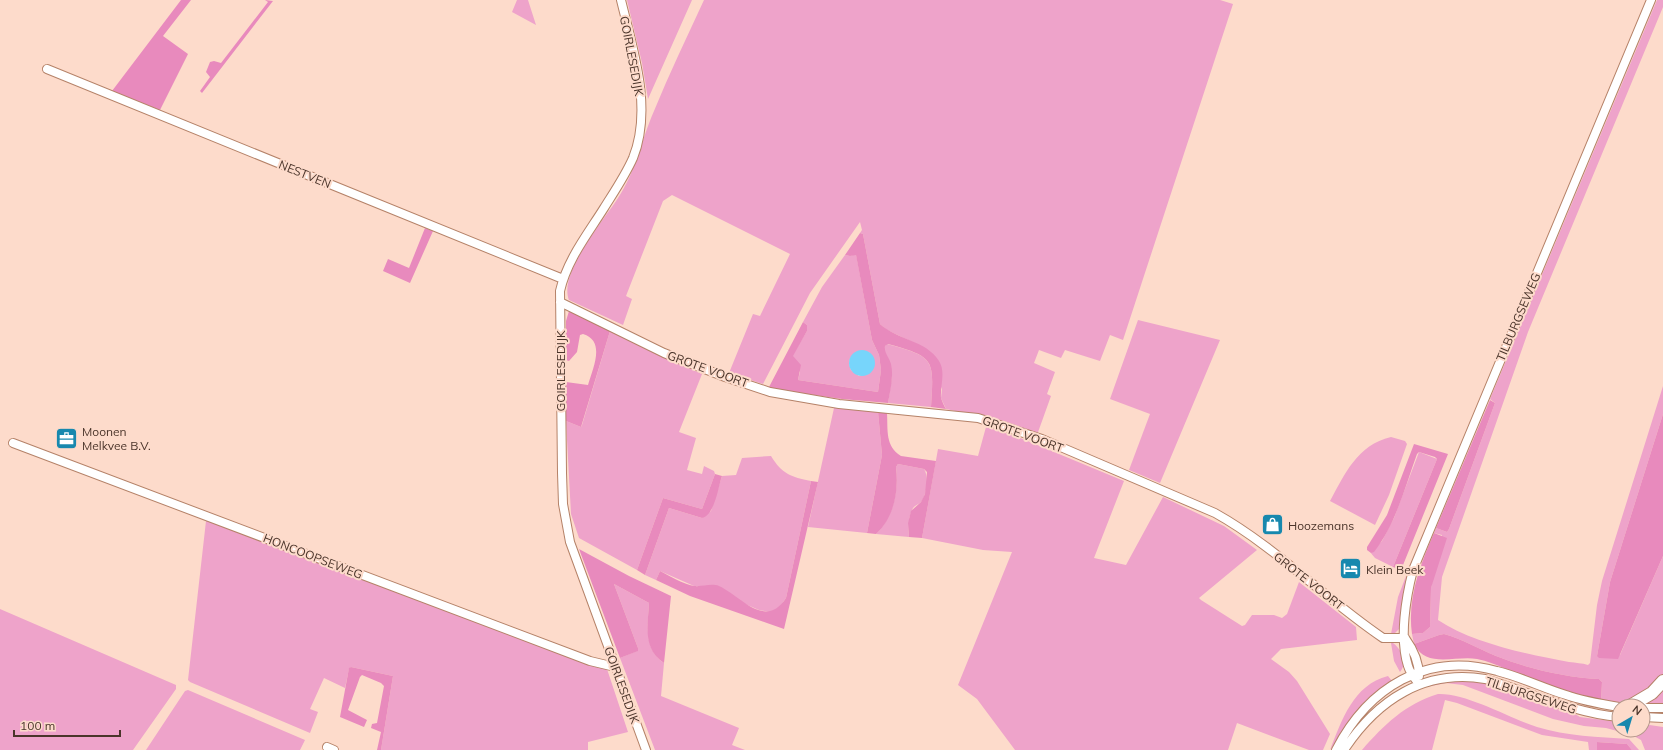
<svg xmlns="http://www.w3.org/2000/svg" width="1663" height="750" font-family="Mulish,sans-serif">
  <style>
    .green { fill: #eea3ca; fill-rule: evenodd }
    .forest { fill: #e88abd }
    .water { fill: #77d5fb }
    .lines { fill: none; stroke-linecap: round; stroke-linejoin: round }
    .minor-casing { stroke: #b58268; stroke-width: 10 }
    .highway-casing { stroke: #b58268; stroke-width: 14 }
    .minor { stroke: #fff; stroke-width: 8 }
    .highway { stroke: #fff; stroke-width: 12 }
    .labels { text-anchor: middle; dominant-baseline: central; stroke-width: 4; stroke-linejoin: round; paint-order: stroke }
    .street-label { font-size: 12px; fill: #4a342a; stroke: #fddbcb }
    .poi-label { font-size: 12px; fill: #4a342a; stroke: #fddbcb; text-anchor: start }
  </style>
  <rect width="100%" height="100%" fill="#fddbcb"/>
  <path class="green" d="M517 0H528L536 25 512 12Z
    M627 0H692L648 99 642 63Z
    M704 0H1220L1233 4 1123 340 1110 335 1100 361 1065 350 1061 358 1039 350 1034 363 1055 372 1047 394 1051 396 1037 435 997 420 946 409 941 398 942 389 923 347 887 330 880 324 863 234 860 233 862 230 860 222 810 293 763 384 729 373 753 314 760 316 790 254 672 195 663 201 626 296 632 299 623 325 569 300C558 273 604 220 618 198 636 171 641 141 654 111 669 74 687 37 704 0Z
    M1657 0H1663V7L1528 332 1442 577 1438 620C1472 643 1530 655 1569 662 1576 663 1582 663 1588 665L1590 663 1597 605 1602 581 1663 386V414L1610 582 1597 656 1620 655 1663 556V676C1637 699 1638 705 1601 701L1602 682 1599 679C1564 677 1529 669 1496 656 1479 649 1462 639 1444 634L1439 635 1414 644 1412 634 1423 633 1430 627 1431 588 1442 535 1434 533 1436 528 1447 532 1449 529 1495 403 1490 399Z
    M856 254 872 340 879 355 881 370 878 392 798 380 800 372 792 356 807 331V325L803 322 822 287 845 255 850 256ZM864 351 870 353 873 368 868 374 859 376 851 370 849 364 850 358Z
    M1138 320 1220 340 1160 483 1129 470 1150 414 1110 399Z
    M610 331 702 374 679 432 696 438 687 470 702 474 704 466 714 471 715 474 702 509 663 498 637 570 579 538 571 514 566 421 581 427 582 425Z
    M887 344C935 357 934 359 931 407L888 403 892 377 884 350 885 346Z
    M834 408 878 412 882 455 867 533 808 527Z
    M986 427 1018 437 1124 481 1094 558 1126 565 1163 497 1224 526 1257 550 1199 598 1201 600 1242 626 1245 625 1252 615H1274L1282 618 1287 614 1299 582 1356 627 1357 640 1281 649 1271 659 1289 672 1297 681 1330 734 1323 750H1309L1237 723 1228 750H1015L977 699 958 685 1012 552 983 550 922 538 938 449 978 456Z
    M1391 437 1405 441 1407 444 1389 495 1375 525 1330 501C1345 474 1357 445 1391 437Z
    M1419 452 1437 459 1393 567 1375 558 1370 552 1371 553 1382 541 1394 518Z
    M771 456C782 474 791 477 811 481L786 598 779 608 770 612 759 610 745 604 718 586H694L660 571 656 580 645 575 669 508 702 518 711 511 722 476 736 475 742 458Z
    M898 464 924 469C929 476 927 495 921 502 918 505 915 505 913 508 908 518 908 526 909 537L876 534C893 518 899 491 896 467Z
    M208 519 607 669 628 732 588 742V750H381L393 676 351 667 349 669 345 688 324 678 310 709 318 712 310 733 190 682 188 680 206 521Z
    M1406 576 1401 624 1400 628 1393 635 1391 634 1398 597Z
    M614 584 649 603C648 624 643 649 664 663L661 696 739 728 732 745 745 750H655L620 658 637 651 638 648Z
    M0 609 176 685V689L133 750H0Z
    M1391 643H1393C1402 650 1408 662 1400 672L1394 661Z
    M1388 676 1392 681 1390 683 1376 693 1358 710 1330 750C1342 720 1353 685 1388 676Z
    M1472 679 1561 706 1580 717 1619 722V730H1643V724L1663 727V750H1645L1641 740 1632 735 1606 728 1584 726 1553 719 1463 685 1446 683 1421 688 1435 683Z
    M1663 685V705H1639Z
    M188 690 305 740 300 750H146L185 691Z
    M1438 694C1467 693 1509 718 1537 727 1567 736 1598 737 1629 739L1639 750H1632L1627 744 1597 742V750H1589L1588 742 1542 735 1457 703 1445 700 1432 750H1362C1384 725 1405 704 1438 694Z"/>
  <path class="forest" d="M181 0H191L163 36 188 54 160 110 112 91Z
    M265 0 273 1 202 93 200 91 210 77 206 72 210 62 214 61 221 63 268 2Z
    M425 228 433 231 410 283 383 271 388 259 409 268Z
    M860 233 863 234 880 324C897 340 926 340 939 361 946 372 940 386 941 398 942 401 944 406 946 409L931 407C934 359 935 357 888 344L885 346C884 353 889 357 891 364 894 377 890 391 888 403L842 399 772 389 769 387 803 322 807 325V331L793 356 801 365 798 380 878 392 881 370 879 355 872 340 856 255 850 256 845 255Z
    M569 311 610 331 581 427 566 421V382L588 385C593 368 606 341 583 334L580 335 577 352 569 361 566 360V321Z
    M1490 400 1495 403 1449 529 1447 532 1436 528Z
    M878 412 887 413C888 430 885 446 901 456L936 461 922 538 909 537 908 523 911 511 921 502 925 494 927 472 924 469 898 464 896 467C899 491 894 518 876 534L867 533 882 455Z
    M1663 414V556L1618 659 1599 658 1597 656 1610 582Z
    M1414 444 1448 454 1401 570 1393 567 1437 459 1435 457 1419 452 1417 454C1405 487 1396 524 1374 552L1371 553 1367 550V547L1387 515Z
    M715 474 722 476C718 487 715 515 702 518L669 508 645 575 637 570 663 498 702 509Z
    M811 481 818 482 784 629 690 596 656 580 660 571C670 576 683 584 694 586 702 587 711 583 719 586 741 596 765 630 786 598Z
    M1434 533 1447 538 1431 588 1430 627 1423 633 1412 634C1407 599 1420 565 1434 533Z
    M579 549 629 576 671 596 664 663C642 649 648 624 649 603L614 584 638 648V651L620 658Z
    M1444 634C1462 639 1479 649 1496 656 1529 669 1564 677 1599 679L1602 682 1601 701C1568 696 1538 681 1506 669 1497 665 1487 661 1477 659 1456 655 1426 669 1414 644L1439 635Z
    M351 667 393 676 381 750H377L381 732 371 728 372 724 377 723 384 686 381 683 362 675 360 677 348 710 367 720 364 727 340 717 349 668Z
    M1597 742 1627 744 1632 750H1597Z"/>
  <path class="water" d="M849 363a13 13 0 1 1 26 0a13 13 0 1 1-26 0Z"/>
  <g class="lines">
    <defs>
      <path id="minor" d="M621 0C633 50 653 108 633 158 625 176 614 192 604 208 587 235 567 260 560 291L562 473 563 504 570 542 646 750
        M47 69 563 279
        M560 302 664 353 725 377 770 392 839 404 978 418 1042 439 1215 513C1276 547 1325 599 1383 638H1405
        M13 443 590 661 615 667
        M1405 638C1413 649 1419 661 1419 676
        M1419 684C1414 678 1410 673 1408 666 1399 638 1406 597 1413 570L1651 0
        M1643 708H1663
        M1643 717 1663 718
        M327 747 334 750
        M1336 750C1368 688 1426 651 1497 671 1521 677 1543 688 1566 695 1583 701 1601 704 1619 707
        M1344 750C1377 700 1424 669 1485 679 1529 692 1574 713 1619 717"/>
      <path id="highway" d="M1630 706 1652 693 1663 681"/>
    </defs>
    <use href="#minor" class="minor-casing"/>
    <use href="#highway" class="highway-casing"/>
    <use href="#minor" class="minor"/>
    <use href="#highway" class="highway"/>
  </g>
  <defs>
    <symbol id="office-square" viewBox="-11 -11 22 22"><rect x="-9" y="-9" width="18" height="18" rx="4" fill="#1788ae" stroke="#fddbcb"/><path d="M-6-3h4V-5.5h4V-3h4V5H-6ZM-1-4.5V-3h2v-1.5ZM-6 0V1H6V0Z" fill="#fff"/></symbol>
    <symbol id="shop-square" viewBox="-11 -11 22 22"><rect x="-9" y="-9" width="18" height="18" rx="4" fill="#1788ae" stroke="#fddbcb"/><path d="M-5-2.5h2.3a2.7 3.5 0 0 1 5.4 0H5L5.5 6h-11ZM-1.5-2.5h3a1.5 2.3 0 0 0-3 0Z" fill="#fff"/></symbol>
    <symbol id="hotel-square" viewBox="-11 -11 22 22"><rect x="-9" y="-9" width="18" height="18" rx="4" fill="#1788ae" stroke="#fddbcb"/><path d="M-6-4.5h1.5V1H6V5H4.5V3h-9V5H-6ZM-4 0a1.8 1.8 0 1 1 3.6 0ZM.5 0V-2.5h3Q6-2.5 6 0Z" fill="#fff"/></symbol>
  </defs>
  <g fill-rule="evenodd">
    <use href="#office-square" x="54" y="426" width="25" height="25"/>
    <use href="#shop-square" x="1260" y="512" width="25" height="25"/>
    <use href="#hotel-square" x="1338" y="556" width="25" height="25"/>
  </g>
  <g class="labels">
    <g class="street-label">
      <text transform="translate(632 56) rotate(79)">GOIRLESEDIJK</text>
      <text transform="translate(305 174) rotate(22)">NESTVEN</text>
      <text transform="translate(1518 317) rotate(-67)">TILBURGSEWEG</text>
      <text transform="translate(708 369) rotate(20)">GROTE VOORT</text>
      <text transform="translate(560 371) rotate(-90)">GOIRLESEDIJK</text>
      <text transform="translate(1023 434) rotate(20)">GROTE VOORT</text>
      <text transform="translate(313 556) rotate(21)">HONCOOPSEWEG</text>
      <text transform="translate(1309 581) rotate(38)">GROTE VOORT</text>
      <text transform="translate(622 685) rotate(70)">GOIRLESEDIJK</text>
      <text transform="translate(1531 695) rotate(18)">TILBURGSEWEG</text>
    </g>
    <g class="poi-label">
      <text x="82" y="431">Moonen<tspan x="82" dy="14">Melkvee B.V.</tspan></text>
      <text x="1288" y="525">Hoozemans</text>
      <text x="1366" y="569">Klein Beek</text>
    </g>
  </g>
  <g transform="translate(1631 718) rotate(38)"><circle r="19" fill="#fddbcb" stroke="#b5988b"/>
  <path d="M0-3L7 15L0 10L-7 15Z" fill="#1788ae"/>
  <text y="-6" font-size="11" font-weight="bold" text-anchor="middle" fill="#4a342a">N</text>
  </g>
  <path d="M14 730v6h106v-6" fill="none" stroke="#4a342a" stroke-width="2"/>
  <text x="20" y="730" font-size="12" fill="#4a342a" stroke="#fddbcb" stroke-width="3" paint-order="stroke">100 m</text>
</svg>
